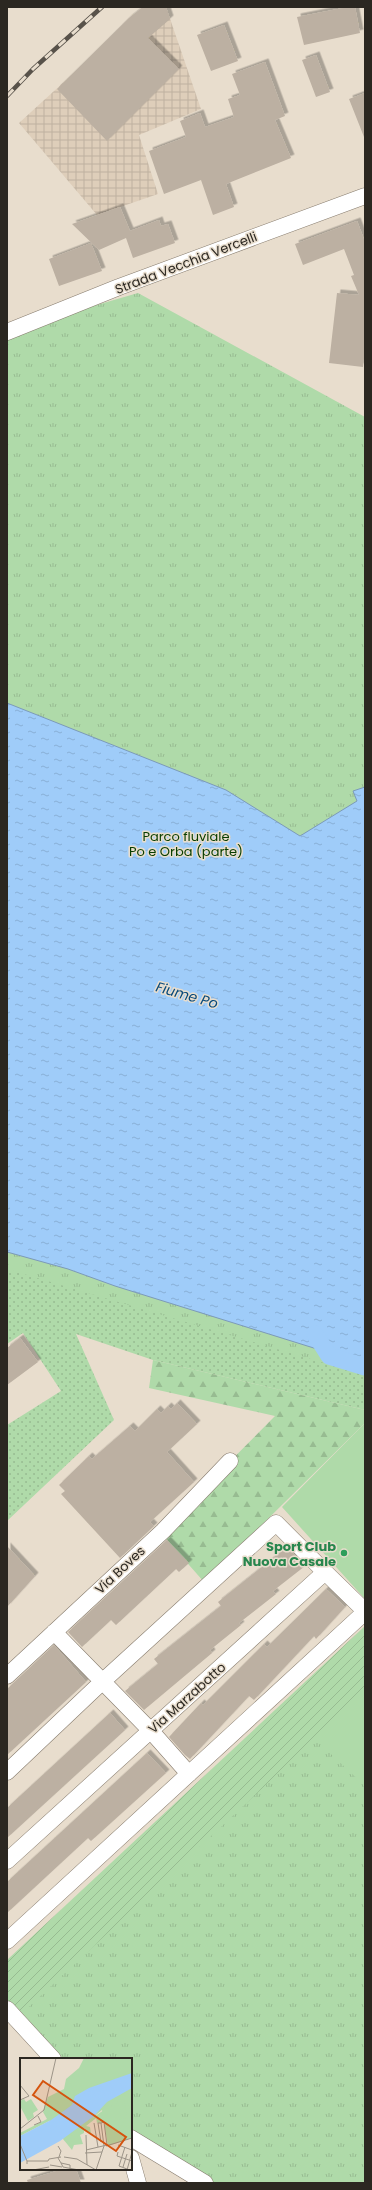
<svg xmlns="http://www.w3.org/2000/svg" width="372" height="2190" font-family="Poppins,sans-serif">
  <style>
    .industrial { fill: url(#industrial-grid) }
    .grass { fill: url(#grass-dots) }
    .forest { fill: url(#forest-firs) }
    .park { fill: url(#park-tufts) }
    .garden { fill: url(#garden-furrows) }
    .pitch { fill: #afdaa9 }
    .water { fill: url(#water-ripples); stroke: #7c9ab8 }
    .lines { fill: none; stroke-linecap: round; stroke-linejoin: round }
    .canal { stroke: #9fccf9; stroke-width: 17 }
    .building { fill: #bcb0a2; filter: url(#shadow) }
    .minor-casing { stroke: #877c6e; stroke-width: 17 }
    .minor { stroke: #fff; stroke-width: 16 }
    .rail-casing { stroke: #58524a; stroke-width: 4.5 }
    .rail { stroke: #e8ddcd; stroke-width: 3; stroke-dasharray: 9; stroke-linecap: butt }
    .leisure-dot { fill: #2e9e5b; stroke: #e8ddcd; stroke-width: 1.5 }
    .labels { text-anchor: middle; dominant-baseline: central; stroke-width: 3; stroke-linejoin: round; paint-order: stroke }
    .street-label { font-size: 13px; fill: #2b2721; stroke: #e8ddcd }
    .park-label { font-size: 13px; fill: #083e01; stroke: #e8ddcd }
    .leisure-label { font-size: 13px; font-weight: bold; fill: #27864d; stroke: #e8ddcd; text-anchor: end }
    .water-label { font-size: 14px; font-style: italic; fill: #07497b; stroke: #e8ddcd }
    .inset-road { fill: none; stroke: #9c9488; stroke-width: 1 }
    .view { fill: #d5540e; fill-opacity: 0.15; stroke: #d5540e; stroke-width: 2 }
    .inset-edge { fill: none; stroke: #2b2721; stroke-width: 2 }
  </style>
  <defs>
    <pattern id="industrial-grid" width="8" height="8" patternUnits="userSpaceOnUse"><rect width="8" height="8" fill="#deceba"/><path d="M0 4h8M4 0v8" fill="none" stroke="#bfb1a0"/></pattern>
    <pattern id="grass-dots" width="8" height="8" patternUnits="userSpaceOnUse"><rect width="8" height="8" fill="#afdaa9"/><path d="M2 2h.1M6 6h.1" fill="none" stroke="#97bb91" stroke-width="1.8" stroke-linecap="round"/></pattern>
    <pattern id="forest-firs" width="22" height="20" patternUnits="userSpaceOnUse"><rect width="22" height="20" fill="#afdaa9"/><path d="M5 1l3.5 6h-7zM16 11l3.5 6h-7z" fill="#97bb91"/></pattern>
    <pattern id="park-tufts" width="24" height="20" patternUnits="userSpaceOnUse"><rect width="24" height="20" fill="#afdaa9"/><path d="M3 7l-1-3M5 7V3M7 7l1-3M15 17l-1-3M17 17v-4M19 17l1-3" fill="none" stroke="#97bb91"/></pattern>
    <pattern id="garden-furrows" width="10" height="10" patternUnits="userSpaceOnUse"><rect width="10" height="10" fill="#afdaa9"/><path d="M-1 1l2-2M0 10L10 0M9 11l2-2" fill="none" stroke="#97bb91"/></pattern>
    <pattern id="water-ripples" width="26" height="14" patternUnits="userSpaceOnUse"><rect width="26" height="14" fill="#9fccf9"/><path d="M2 4q2-2 4 0t4 0M15 11q2-2 4 0t4 0" fill="none" stroke="#89afd5"/></pattern>
    <filter id="shadow"><feDropShadow dx="3.5" dy="-3.5" stdDeviation="0" flood-color="#0004"/></filter>
  </defs>
  <rect width="100%" height="100%" fill="#e8ddcd"/>
  <path class="industrial" d="M146 7H166L201 109 139 135 158 194 97 215 19 123Z"/>
  <path class="grass" d="M7 1252 365 1373V1410L153 1360 76 1334 114 1420 7 1521V1425L61 1391 23 1333 7 1344Z"/>
  <path class="forest" d="M153 1360 365 1410V1423L204 1582 160 1532 275 1416 149 1388Z"/>
  <path class="park" d="M138 293 365 417V1375L7 1269V331Z
    M365 1628V2183H208L131 2131V2059H60L7 2002Z"/>
  <path class="garden" d="M365 1626V1692L18 2017 7 2005V1960Z"/>
  <path class="pitch" d="M365 1423V1599L282 1507Z
    M365 1692V1786L315 1739Z"/>
  <path class="water" d="M7 703 226 790 300 836 357 801 353 791 365 787V1364L115 1286 68 1269 7 1252Z"/>
  <g class="lines">
    <path class="canal" d="M315 1334 329 1356 365 1367"/>
  </g>
  <path class="building" d="M143 7H166L170 19 148 38 179 69 107 141 57 89 129 18Z
    M348 7H355L360 33 304 45 297 17Z
    M224 25 238 61 211 71 197 35Z
    M316 55 330 92 316 97 302 60Z
    M265 62 285 116 275 120 291 158 226 184 234 207 213 215 201 180 164 194 149 151 186 137 180 121 200 113 205 127 234 117 228 99 240 95 232 74Z
    M365 93V137H364L349 99Z
    M120 207 130 231 159 220 161 226 168 224 175 243 133 258 126 238 99 250 72 224Z
    M357 221 365 242V349L363 367 329 363 337 293 359 295 351 276 354 275 344 249 303 265 295 244Z
    M91 243 102 271 59 286 49 259Z
    M20 1338 38 1362 7 1385V1348Z
    M177 1403 197 1424 167 1452 194 1482 150 1522 154 1526 120 1558 61 1494 65 1491 59 1485 89 1456 92 1459 130 1426 135 1431 157 1409 161 1413 168 1406 171 1409Z
    M167 1540 189 1563 179 1572 176 1569 116 1625 111 1620 82 1647 68 1632Z
    M7 1546 35 1576 7 1607Z
    M287 1547 305 1566 273 1591 276 1594 239 1623 241 1625 210 1650 212 1653 144 1710 125 1691 158 1664 154 1659 221 1606 218 1602Z
    M326 1589 345 1607 316 1639 314 1636 254 1700 249 1696 190 1759 185 1755 169 1737 201 1703 203 1705 264 1644 267 1647Z
    M54 1645 86 1682 7 1755V1689Z
    M110 1713 125 1730 7 1838V1808Z
    M147 1753 166 1773 91 1841 88 1838 7 1913V1882Z
    M63 2169H76L81 2183H28L27 2180Z"/>
  <g class="lines">
    <defs>
      <path id="minor" d="M7 332 119 287 365 196
        M54 1632 151 1731 189 1774
        M7 1676 163 1531 230 1461
        M7 1772 103 1681 276 1523 325 1572
        M7 1861 325 1572 365 1611
        M7 1941 365 1612
        M7 2009 53 2059
        M131 2138 205 2183
        M131 2158 138 2183"/>
    </defs>
    <use href="#minor" class="minor-casing"/>
    <use href="#minor" class="minor"/>
    <defs>
      <path id="rail" d="M7 96 33 69 102 7"/>
    </defs>
    <use href="#rail" class="rail-casing"/>
    <use href="#rail" class="rail"/>
  </g>
  <circle class="leisure-dot" cx="344" cy="1553" r="4"/>
  <g class="labels">
    <g class="street-label">
      <text transform="translate(186 263) rotate(-21)">Strada Vecchia Vercelli</text>
      <text transform="translate(120 1570) rotate(-43)">Via Boves</text>
      <text transform="translate(187 1698) rotate(-42)">Via Marzabotto</text>
    </g>
    <g class="park-label">
      <text x="186" y="836">Parco fluviale<tspan x="186" dy="15">Po e Orba (parte)</tspan></text>
    </g>
    <g class="leisure-label">
      <text x="336" y="1546">Sport Club<tspan x="336" dy="15">Nuova Casale</tspan></text>
    </g>
    <g class="water-label">
      <text transform="translate(187 995) rotate(16)">Fiume Po</text>
    </g>
  </g>
  <g transform="translate(20 2058)">
    <rect width="112" height="112" fill="#e8ddcd"/>
    <path d="M112 32 66 68 70 69 71 76 64 70V75L60 77 63 86 54 87 52 92 43 81ZM26 52 31 62 0 78V75L27 61 23 54Z" fill="#afdaa9"/>
    <path d="M64 0H112V80L88 88 82 52 45 83 23 53 28 39 44 31 46 21 59 10Z" fill="#afdaa9"/>
    <path d="M104 40 107 60 91 63 92 68 87 69 86 64 77 65 76 59 79 56ZM4 41 6 44 11 41 18 52 13 55 14 59 8 63 0 48V43Z" fill="#afdaa9"/>
    <path d="M112 15V30L87 44 74 58 40 83 0 105V78L31 62 52 47 55 38 69 30Z" fill="#9fccf9"/>
    <path class="inset-road" d="M0 27 9 38 0 42M74 65 78 89M14 67 21 64 18 58M0 71 24 52 36 0M66 77 67 107M81 84 78 65H81M0 86 7 103M98 87 112 92M38 88 41 93 39 99M86 88 112 80M105 89 99 108 107 111M66 92 87 87 84 64M98 94 97 98 112 103M65 95 82 94M44 99 57 101 76 112M38 100 41 105 50 107V112M28 103 29 101 41 99M41 105 43 109 59 112M7 106V103H28M30 107 42 109M103 109 107 96M13 112 29 109M76 112 84 88 81 65 84 64M107 112 112 94"/>
    <path class="view" d="M23 23 106 79 96 93 13 37Z"/>
    <rect width="112" height="112" class="inset-edge"/>
  </g>
  <rect width="372" height="2190" fill="none" stroke="#2b2721" stroke-width="16"/>
</svg>
